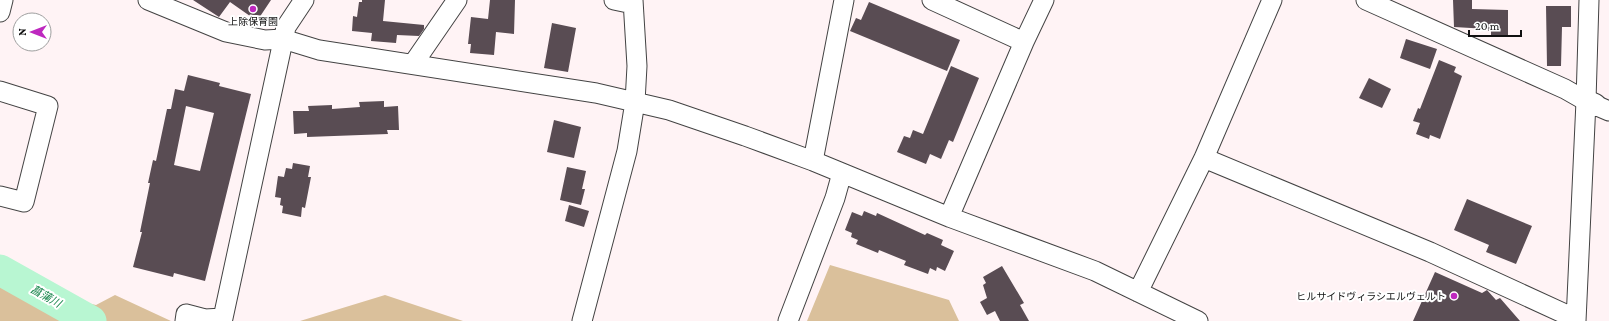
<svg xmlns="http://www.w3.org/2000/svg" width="1609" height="321" font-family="'Crimson Pro','Noto Sans JP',serif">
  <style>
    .forest { fill: #dac09b }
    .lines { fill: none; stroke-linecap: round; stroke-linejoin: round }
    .river { stroke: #b8f6d2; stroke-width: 31 }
    .building { fill: #594c53; fill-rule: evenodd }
    .minor-casing { stroke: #434343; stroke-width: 21 }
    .tertiary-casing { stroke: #434343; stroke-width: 24 }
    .minor { stroke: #fff; stroke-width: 19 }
    .tertiary { stroke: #fff; stroke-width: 22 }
    .poi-dot { fill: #be28bf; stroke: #fff; stroke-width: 1.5 }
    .labels { text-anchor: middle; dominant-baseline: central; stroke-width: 4; stroke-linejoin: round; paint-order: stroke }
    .poi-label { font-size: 10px; fill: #101010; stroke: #fff }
    .water-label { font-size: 11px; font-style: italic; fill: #17854b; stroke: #fff }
  </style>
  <rect width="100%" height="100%" fill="#fff3f5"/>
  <path class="forest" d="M830 265 949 300 959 321H807Z
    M0 283 96 305 115 295 171 321H0Z
    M385 295 463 321H300Z"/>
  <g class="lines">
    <path class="river" d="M0 270 91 321"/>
  </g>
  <path class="building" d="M193 0H271L257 21 230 2 219 17Z
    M362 0H385L383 21 424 25V29L419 36 397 35 396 43 371 41 372 33 352 31 353 16 357 17 359 2H362Z
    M490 0H515L514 34 496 32 494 55 470 53 471 44H468L471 17 488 19Z
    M1453 0H1472V9L1508 10V36H1491V31H1488V29L1454 27Z
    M869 2 960 40 947 71 850 31 856 18 861 20Z
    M1546 6H1571V27H1562L1561 66H1547Z
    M552 23 576 28 568 72 544 68Z
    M1406 39 1437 49 1430 69 1400 58Z
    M1439 60 1456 67 1454 72 1462 76 1440 139 1430 135 1429 139 1416 134 1420 123 1413 121 1418 108 1420 109Z
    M951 66 979 78 953 142 949 140 941 159 930 154 926 164 897 152 904 136 910 138 913 130 923 134Z
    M188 75 220 83 219 86 251 94 205 281 174 273 173 277 133 267 142 232H140L150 183H148L153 160 156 161 167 109H171L175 89 184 91ZM186 106 214 113 200 171 174 165Z
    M1369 78 1391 89 1382 108 1359 98Z
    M384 101V107L398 106 399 130H387L388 134 307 137V133L294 134 293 111H309L308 106 332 105V109L360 107 359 102Z
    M554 120 581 127 574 158 547 152Z
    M293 163 310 166 308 177H311L305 208 302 207 301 217 282 213 283 206 280 205 281 198 275 197 278 176 284 177 286 168 292 169Z
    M567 167 586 171 582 189H585L581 205 560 200Z
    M1467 199 1532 226 1516 264 1486 252 1489 245 1454 230Z
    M569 205 589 211 584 227 565 221Z
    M864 211 876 216 877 213 925 235 927 233 943 240 941 245 954 251 945 271 937 267 936 271 930 268 928 274 904 265 906 261 879 250 878 253 856 244 858 240 851 237 852 233 845 230 852 212 862 216Z
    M1002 266 1024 303 1020 305 1029 321H1000L995 311 987 315 980 302 987 298 983 285 986 283 983 277Z
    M1435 272 1482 293 1487 290 1496 300 1500 298 1520 321H1413Z"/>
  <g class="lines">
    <defs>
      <path id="minor" d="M148 0 226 32 265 40 283 39 319 50 596 93 669 110 745 136 813 161 949 217 1095 271 1198 321
        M614 0 633 4
        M932 0 1024 42
        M1366 0 1565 89 1586 101
        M0 12 3 0
        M413 64 457 0
        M0 91 48 106 24 202 0 196
        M1595 105 1609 111
        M1204 158 1430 252 1576 319
        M813 161 844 0
        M949 217 1024 42 1044 0
        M1138 292 1204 158 1272 0
        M185 321 186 314 205 319 223 318 286 27 304 0
        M582 321 627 151 635 102 637 66 633 0
        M788 321 835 198 842 173
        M1576 321 1586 101 1589 0"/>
      <path id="tertiary" d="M1586 101 1595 105"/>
    </defs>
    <use href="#minor" class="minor-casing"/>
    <use href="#tertiary" class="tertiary-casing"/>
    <use href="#minor" class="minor"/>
    <use href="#tertiary" class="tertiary"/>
  </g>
  <g class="poi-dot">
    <circle cx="253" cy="9" r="4"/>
    <circle cx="1454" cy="296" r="4"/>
  </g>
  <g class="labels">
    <g class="poi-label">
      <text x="253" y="21">上除保育園</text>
      <text x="1446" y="296" text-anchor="end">ヒルサイドヴィラシエルヴェルト</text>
    </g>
    <g class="water-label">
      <text transform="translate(46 296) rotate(29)">菖蒲川</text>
    </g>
  </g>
  <g transform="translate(32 32) rotate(270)"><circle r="19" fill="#ffffff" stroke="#9f9f9f"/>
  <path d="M0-3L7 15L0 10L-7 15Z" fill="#be28bf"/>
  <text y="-6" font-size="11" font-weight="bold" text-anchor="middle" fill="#101010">N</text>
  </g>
  <path d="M1469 30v6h52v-6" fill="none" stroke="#101010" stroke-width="2"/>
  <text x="1475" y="30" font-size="12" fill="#101010" stroke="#ffffff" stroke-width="3" paint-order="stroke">20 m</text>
</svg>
